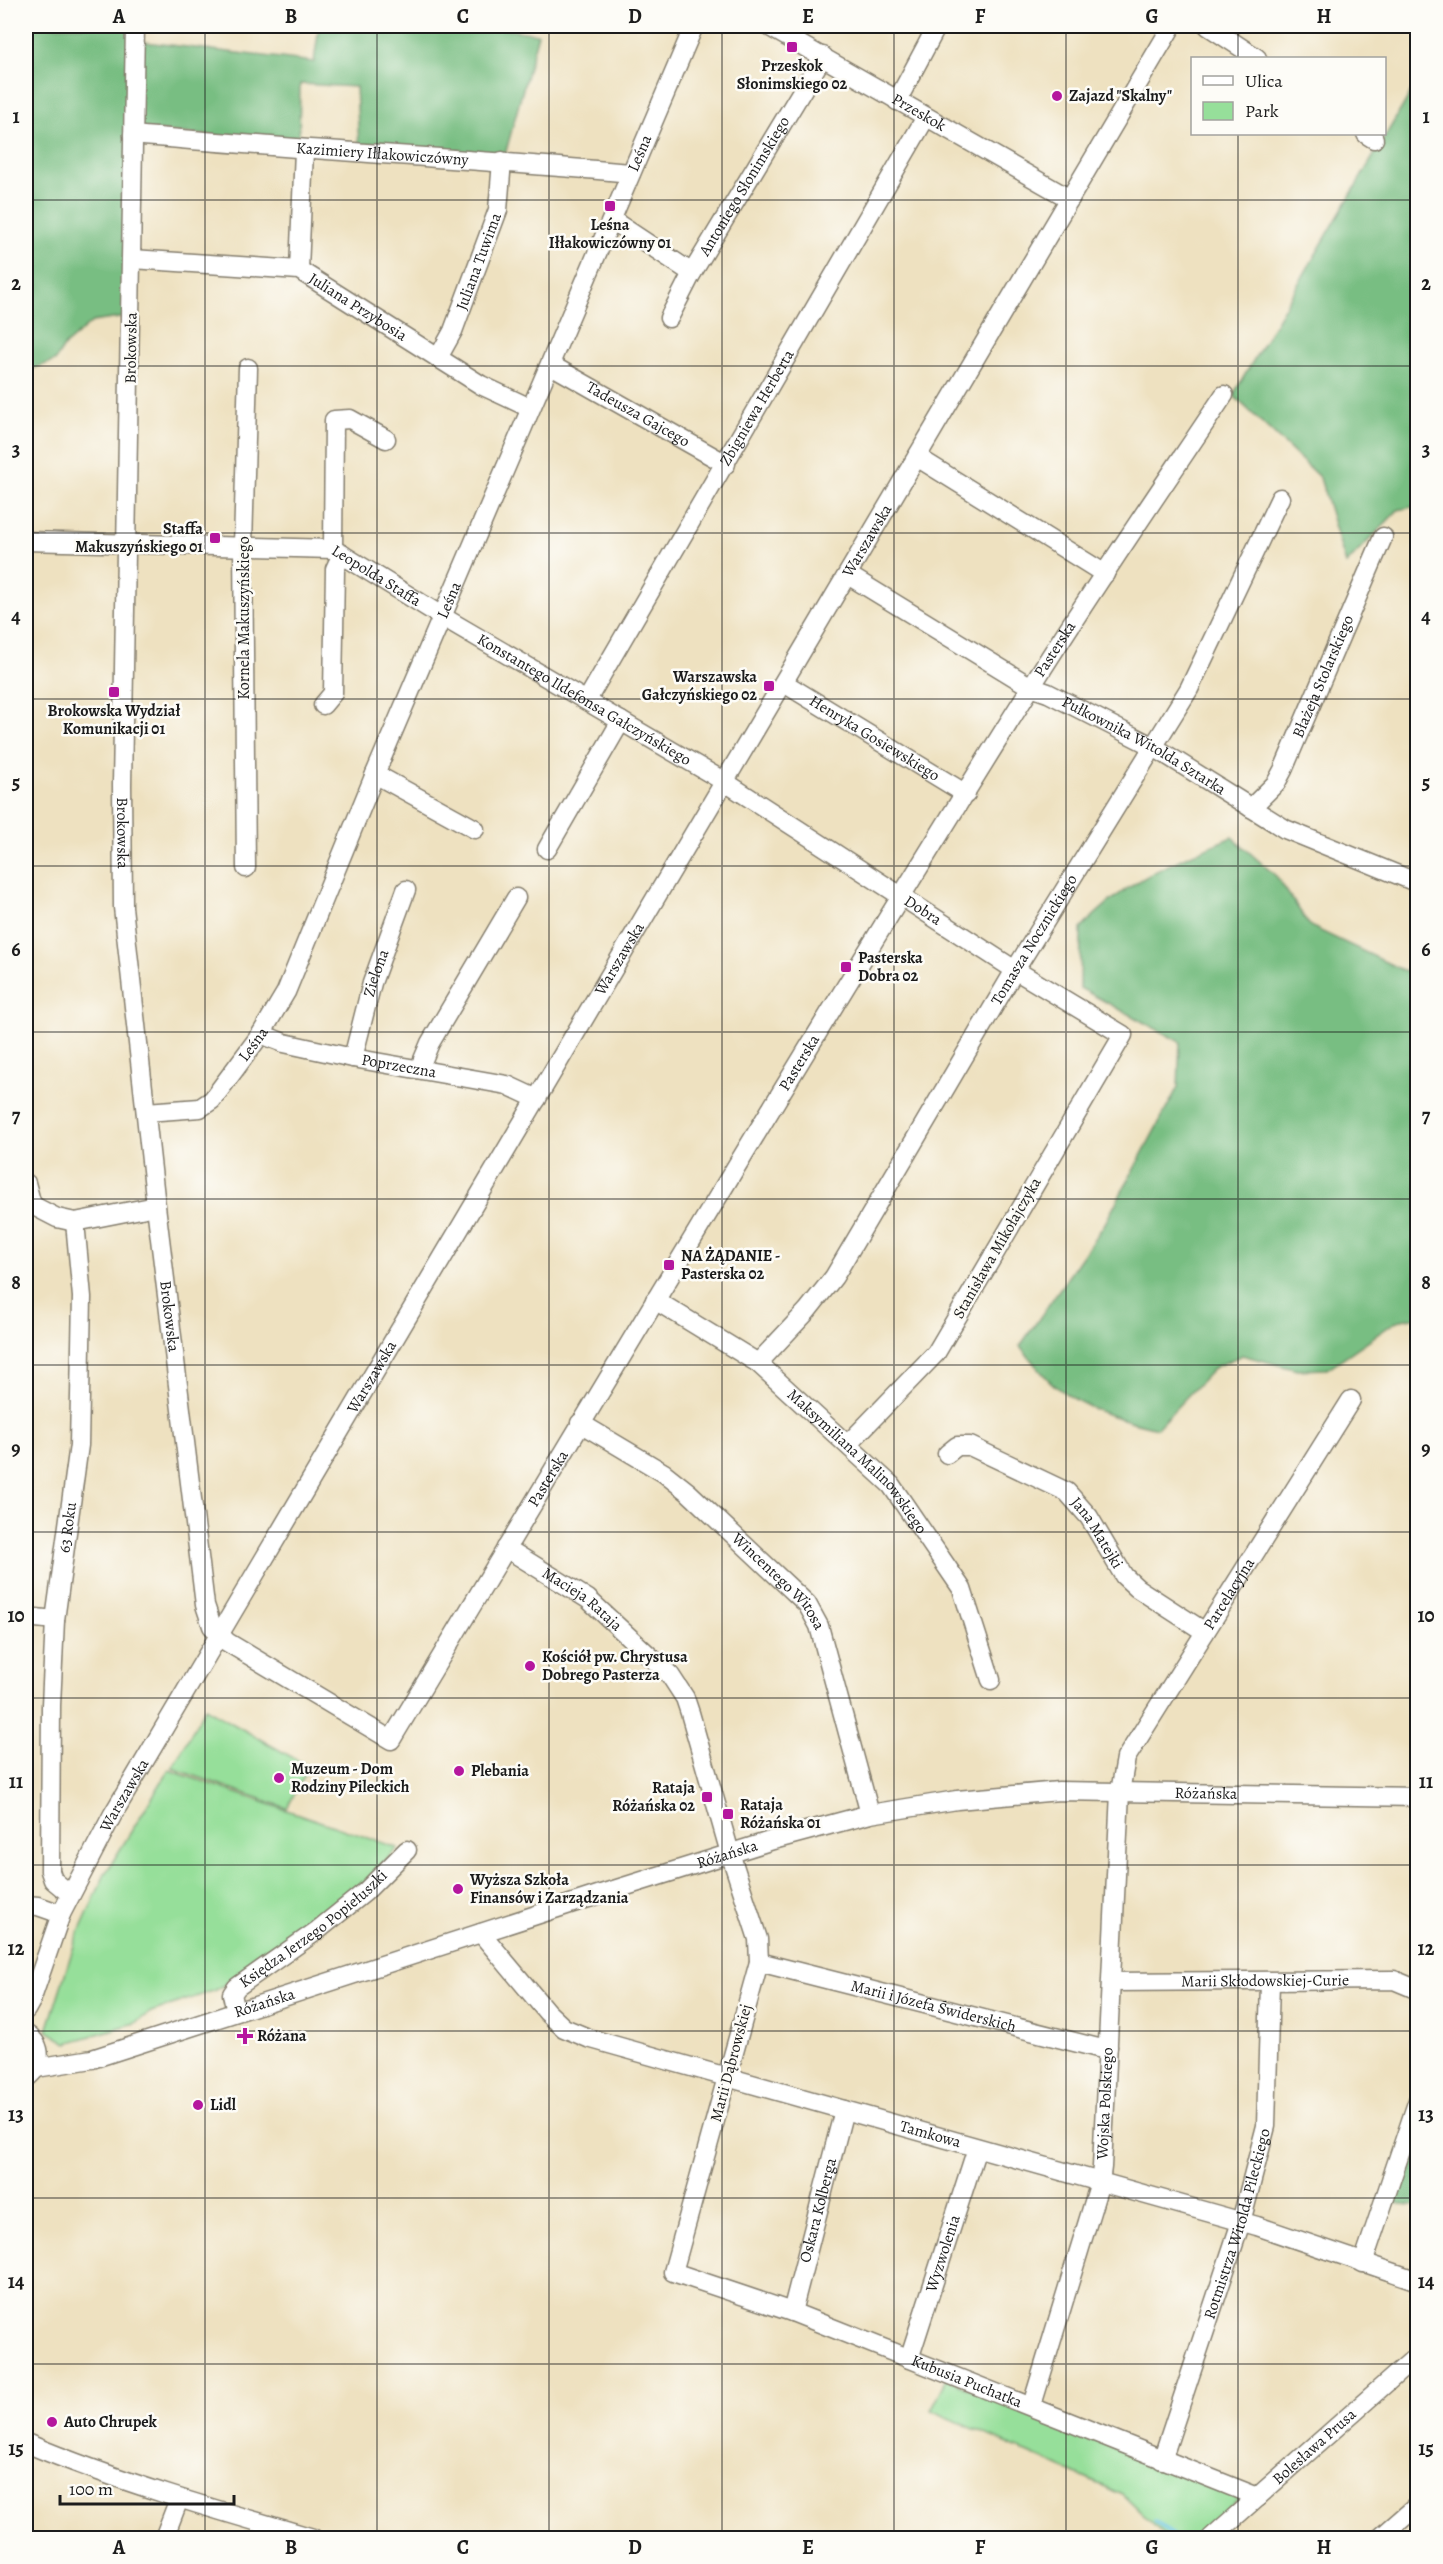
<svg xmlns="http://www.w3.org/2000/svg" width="1443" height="2564" font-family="Alegreya,serif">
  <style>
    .green { fill: #96df9a; stroke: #597e5b; stroke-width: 1.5 }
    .forest { fill: #78be82; stroke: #4a6d4f; stroke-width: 1.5 }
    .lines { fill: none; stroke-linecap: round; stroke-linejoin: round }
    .stream { stroke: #62c1e0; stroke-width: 4 }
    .minor-casing { stroke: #857e6e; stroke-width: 21 }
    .minor { stroke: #fff; stroke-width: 18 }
    .grid { fill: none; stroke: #1c1c1c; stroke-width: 1.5; stroke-opacity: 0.55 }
    .poi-dot { fill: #b5179e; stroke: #fdfcf7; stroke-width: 2 }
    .labels { text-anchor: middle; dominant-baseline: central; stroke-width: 5; stroke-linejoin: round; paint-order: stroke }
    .poi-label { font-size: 16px; font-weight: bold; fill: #1c1c1c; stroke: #fdfcf7; text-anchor: start }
    .street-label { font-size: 16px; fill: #1c1c1c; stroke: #fdfcf7 }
    .neatline { fill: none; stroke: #1c1c1c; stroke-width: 2 }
    .grid-label { font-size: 20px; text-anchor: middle; font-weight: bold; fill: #1c1c1c }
  </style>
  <rect width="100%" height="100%" fill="#fdfcf7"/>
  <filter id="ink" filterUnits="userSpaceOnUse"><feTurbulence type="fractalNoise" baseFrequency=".0167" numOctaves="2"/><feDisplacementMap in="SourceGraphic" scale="12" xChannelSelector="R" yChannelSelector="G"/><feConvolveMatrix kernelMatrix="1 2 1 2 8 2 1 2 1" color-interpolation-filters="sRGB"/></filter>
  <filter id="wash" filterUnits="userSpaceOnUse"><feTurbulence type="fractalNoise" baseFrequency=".008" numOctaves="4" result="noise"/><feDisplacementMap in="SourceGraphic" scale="24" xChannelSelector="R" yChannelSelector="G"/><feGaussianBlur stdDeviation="1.35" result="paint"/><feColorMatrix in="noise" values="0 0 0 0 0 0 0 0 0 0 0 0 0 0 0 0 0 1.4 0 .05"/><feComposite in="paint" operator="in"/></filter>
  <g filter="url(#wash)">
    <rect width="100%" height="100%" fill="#eee1c0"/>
    <path class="green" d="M205 1708 306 1765 308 1769 287 1808 172 1768Z
      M169 1770 398 1848 354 1893 304 1933 216 1990 151 2012 135 2023 67 2043 47 2031 76 1939 105 1874Z
      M947 2379 1240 2499 1195 2538H1167L1123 2495 931 2410Z"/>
    <path class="forest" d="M26 26H137V41L314 62 319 26H485L538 34 505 155 359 147 356 87 300 84 299 143 136 129 126 317 92 322 65 345 55 361 26 371Z
      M1417 82V506L1398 510 1346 564 1320 478 1233 395Z
      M1232 837 1277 877 1310 926 1417 977V1317L1397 1321 1327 1369 1297 1370 1242 1355 1215 1367 1157 1428C1121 1419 1087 1411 1058 1388 1043 1377 1032 1360 1020 1346L1104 1225 1178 1087 1180 1042 1080 988 1081 929C1126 879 1172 863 1232 837Z
      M1417 2129V2206L1387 2202Z"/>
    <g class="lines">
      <path class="stream" d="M1155 2521 1175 2538"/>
    </g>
  </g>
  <g filter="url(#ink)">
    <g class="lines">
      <defs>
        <g id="minor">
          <path id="s1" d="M135 26 122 785 123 907 156 1206 205 1605 212 1626 227 1642 391 1740C603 1388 813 1035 1031 687 1093 588 1159 492 1224 395"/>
          <path id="s2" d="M768 26 1070 199"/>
          <path d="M1208 26 1257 58"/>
          <path d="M897 101 937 26"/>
          <path d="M1366 134 1374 139"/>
          <path id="s3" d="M133 135C299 150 466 158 631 173"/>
          <path d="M612 220 692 273"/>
          <path id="s4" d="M132 259 299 270 481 385 530 408"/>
          <path d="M299 270 304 150"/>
          <path id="s5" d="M669 318 692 273 823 56"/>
          <path id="s6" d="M438 358 453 331 498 210 502 161"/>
          <path id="s7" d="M551 365 726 464"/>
          <path d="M917 457 1105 574"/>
          <path id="s8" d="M26 541 333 549 443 617 725 782 1015 970 1123 1035 936 1353 848 1444"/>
          <path d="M333 549 334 420 350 419 386 439"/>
          <path id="s9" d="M848 575 1031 687 1048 693 1154 747 1285 829 1418 883"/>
          <path id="s10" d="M784 683 966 794"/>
          <path id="s11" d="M587 700 926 117"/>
          <path d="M323 705 333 693 335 569 342 554"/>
          <path d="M375 774 475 829"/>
          <path id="s12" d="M1251 808 1276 783 1283 770 1383 537"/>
          <path d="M547 849 621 721"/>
          <path d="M246 868 243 545 248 368"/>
          <path id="s13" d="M261 1034 284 1043 353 1058 507 1085 537 1099"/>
          <path id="s14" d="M353 1058 372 983 406 890"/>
          <path d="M419 1069 430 1043 516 898"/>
          <path id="s15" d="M146 1112 200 1108 212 1100 261 1034 286 992 375 774 694 26"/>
          <path d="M26 1183 32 1205"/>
          <path d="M26 1202 57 1218 75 1222 156 1206"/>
          <path id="s16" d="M655 1300 758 1363 891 1485 962 1589 991 1680"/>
          <path id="s17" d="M758 1363 807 1311 834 1277 1015 970 1189 689 1280 498"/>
          <path id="s18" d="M580 1423 664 1473 688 1492 807 1604 819 1626 870 1814"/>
          <path id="s19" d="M947 1454 957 1446H970L1067 1492 1089 1517 1124 1576 1137 1588 1205 1632"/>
          <path id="s20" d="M506 1548 588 1599 670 1675 685 1698 690 1713 730 1853 758 1939 759 1962 673 2272 792 2312 1258 2497"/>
          <path d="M26 1617 55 1620"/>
          <path id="s21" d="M70 1894 53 1880 50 1871 51 1705 55 1620 79 1445 82 1297 75 1222"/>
          <path d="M26 1905 38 1906 61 1914"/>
          <path id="s22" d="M481 1933 547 2012 564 2028 588 2038 1257 2226 1418 2281"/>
          <path id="s23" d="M759 1962 1098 2048 1108 2047"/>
          <path id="s24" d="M1112 1982 1394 1980 1418 1990"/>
          <path id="s25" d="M26 2010 31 2001 61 1914 113 1814 1172 26"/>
          <path id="s26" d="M236 2012 232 1994 237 1987 318 1930 365 1892 407 1850"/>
          <path d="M26 2034C43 2045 43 2066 26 2078"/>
          <path id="s27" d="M36 2068 92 2059 604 1893 773 1840 870 1814 957 1800 1059 1791 1418 1797"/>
          <path d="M1363 2263 1418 2100"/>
          <path id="s28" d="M792 2312 844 2110"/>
          <path id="s29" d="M909 2359 977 2148"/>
          <path id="s30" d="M1032 2405 1100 2182 1102 2167 1120 1792 1126 1758 1351 1400"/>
          <path d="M26 2443C119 2482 216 2510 313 2538"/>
          <path id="s31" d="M1162 2460 1241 2222 1266 2126 1270 1982"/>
          <path d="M164 2538 179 2499"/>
          <path id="s32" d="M1211 2538 1418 2355"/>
          <path d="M1380 2538 1418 2505"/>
        </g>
      </defs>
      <use href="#minor" class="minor-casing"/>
      <use href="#minor" class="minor"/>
    </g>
  </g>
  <path class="grid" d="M205 26V2538M377 26V2538M549 26V2538M722 26V2538M894 26V2538M1066 26V2538M1238 26V58M1238 134V2538M26 200H1418M26 366H1418M26 533H1418M26 699H1418M26 866H1418M26 1032H1418M26 1199H1418M26 1365H1418M26 1532H1418M26 1698H1418M26 1865H1418M26 2031H1418M26 2198H1418M26 2364H1418"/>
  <g class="poi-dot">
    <rect x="786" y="41" width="12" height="12" rx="3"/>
    <circle cx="1057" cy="96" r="6"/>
    <rect x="604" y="200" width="12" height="12" rx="3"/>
    <rect x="209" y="532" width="12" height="12" rx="3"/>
    <rect x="763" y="680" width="12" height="12" rx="3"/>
    <rect x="108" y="686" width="12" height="12" rx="3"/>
    <rect x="840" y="961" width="12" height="12" rx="3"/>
    <rect x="663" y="1259" width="12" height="12" rx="3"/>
    <circle cx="530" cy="1666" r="6"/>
    <circle cx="459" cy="1771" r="6"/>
    <circle cx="279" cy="1778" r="6"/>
    <rect x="701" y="1791" width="12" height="12" rx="3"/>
    <rect x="722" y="1808" width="12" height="12" rx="3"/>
    <circle cx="458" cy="1889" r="6"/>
    <path d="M242 2027h6v6h6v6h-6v6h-6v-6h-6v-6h6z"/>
    <circle cx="198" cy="2105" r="6"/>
    <circle cx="52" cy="2422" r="6"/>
  </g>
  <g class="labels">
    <g class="poi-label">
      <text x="792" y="66" text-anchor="middle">Przeskok<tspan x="792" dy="18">Słonimskiego 02</tspan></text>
      <text x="1069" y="96">Zajazd "Skalny"</text>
      <text x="610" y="225" text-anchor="middle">Leśna<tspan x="610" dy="18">Iłłakowiczówny 01</tspan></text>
      <text x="203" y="529" text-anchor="end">Staffa<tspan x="203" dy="18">Makuszyńskiego 01</tspan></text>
      <text x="757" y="677" text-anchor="end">Warszawska<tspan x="757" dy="18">Gałczyńskiego 02</tspan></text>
      <text x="114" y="711" text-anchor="middle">Brokowska Wydział<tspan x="114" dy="18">Komunikacji 01</tspan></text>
      <text x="858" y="958">Pasterska<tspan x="858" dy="18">Dobra 02</tspan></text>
      <text x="681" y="1256">NA ŻĄDANIE -<tspan x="681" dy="18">Pasterska 02</tspan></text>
      <text x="542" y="1657">Kościół pw. Chrystusa<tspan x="542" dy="18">Dobrego Pasterza</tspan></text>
      <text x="291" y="1769">Muzeum - Dom<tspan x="291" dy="18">Rodziny Pileckich</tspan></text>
      <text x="471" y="1771">Plebania</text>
      <text x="695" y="1788" text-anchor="end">Rataja<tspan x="695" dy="18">Różańska 02</tspan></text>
      <text x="740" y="1805">Rataja<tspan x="740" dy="18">Różańska 01</tspan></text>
      <text x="470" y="1880">Wyższa Szkoła<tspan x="470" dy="18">Finansów i Zarządzania</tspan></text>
      <text x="257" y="2036">Różana</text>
      <text x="210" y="2105">Lidl</text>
      <text x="64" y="2422">Auto Chrupek</text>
    </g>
    <g class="street-label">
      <text stroke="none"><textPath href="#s2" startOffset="174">Przeskok</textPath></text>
      <text stroke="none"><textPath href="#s15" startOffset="1110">Leśna</textPath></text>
      <text stroke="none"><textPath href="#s3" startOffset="250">Kazimiery Iłłakowiczówny</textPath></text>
      <text stroke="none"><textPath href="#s5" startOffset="152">Antoniego Słonimskiego</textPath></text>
      <text stroke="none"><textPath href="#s6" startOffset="105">Juliana Tuwima</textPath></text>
      <text stroke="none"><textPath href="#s4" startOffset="237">Juliana Przybosia</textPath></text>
      <text transform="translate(131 348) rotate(-89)">Brokowska</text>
      <text stroke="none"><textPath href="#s11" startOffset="338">Zbigniewa Herberta</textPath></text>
      <text stroke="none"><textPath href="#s7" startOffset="100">Tadeusza Gajcego</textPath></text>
      <text stroke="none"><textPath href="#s25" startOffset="1695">Warszawska</textPath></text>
      <text stroke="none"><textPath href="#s8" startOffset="358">Leopolda Staffa</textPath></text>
      <text stroke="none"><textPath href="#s15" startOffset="624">Leśna</textPath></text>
      <text transform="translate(244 618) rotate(-90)">Kornela Makuszyńskiego</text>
      <text stroke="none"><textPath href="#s1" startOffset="3096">Pasterska</textPath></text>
      <text stroke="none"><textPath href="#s12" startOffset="152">Błażeja Stolarskiego</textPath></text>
      <text stroke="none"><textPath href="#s8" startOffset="600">Konstantego Ildefonsa Gałczyńskiego</textPath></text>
      <text stroke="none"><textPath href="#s10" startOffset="106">Henryka Gosiewskiego</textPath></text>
      <text stroke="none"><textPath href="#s9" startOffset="342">Pułkownika Witolda Sztarka</textPath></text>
      <text stroke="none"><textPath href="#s1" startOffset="807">Brokowska</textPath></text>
      <text stroke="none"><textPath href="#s8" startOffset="999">Dobra</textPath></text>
      <text stroke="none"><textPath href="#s17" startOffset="507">Tomasza Nocznickiego</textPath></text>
      <text stroke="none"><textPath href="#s25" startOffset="1209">Warszawska</textPath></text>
      <text stroke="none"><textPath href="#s14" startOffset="88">Zielona</textPath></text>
      <text stroke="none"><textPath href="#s15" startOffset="138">Leśna</textPath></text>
      <text stroke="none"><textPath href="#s1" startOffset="2610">Pasterska</textPath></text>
      <text stroke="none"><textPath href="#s13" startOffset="142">Poprzeczna</textPath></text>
      <text transform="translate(997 1248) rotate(-60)">Stanisława Mikołajczyka</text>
      <text stroke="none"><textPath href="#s1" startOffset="1293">Brokowska</textPath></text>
      <text stroke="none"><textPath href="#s25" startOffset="723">Warszawska</textPath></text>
      <text stroke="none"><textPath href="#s16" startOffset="261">Maksymiliana Malinowskiego</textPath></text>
      <text stroke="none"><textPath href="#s1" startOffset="2124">Pasterska</textPath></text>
      <text stroke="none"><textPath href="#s21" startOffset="376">63 Roku</textPath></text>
      <text stroke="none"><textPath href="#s19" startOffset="184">Jana Matejki</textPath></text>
      <text stroke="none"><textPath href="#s18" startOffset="256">Wincentego Witosa</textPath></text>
      <text stroke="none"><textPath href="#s30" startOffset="852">Parcelacyjna</textPath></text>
      <text stroke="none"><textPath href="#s20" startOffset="92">Macieja Rataja</textPath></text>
      <text stroke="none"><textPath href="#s27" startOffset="1210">Różańska</textPath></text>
      <text stroke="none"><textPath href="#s25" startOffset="237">Warszawska</textPath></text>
      <text stroke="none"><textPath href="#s27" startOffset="724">Różańska</textPath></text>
      <text stroke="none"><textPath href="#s26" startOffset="123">Księdza Jerzego Popiełuszki</textPath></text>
      <text stroke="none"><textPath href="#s24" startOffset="153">Marii Skłodowskiej-Curie</textPath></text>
      <text stroke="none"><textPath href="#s27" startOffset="238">Różańska</textPath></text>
      <text stroke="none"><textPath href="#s23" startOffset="180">Marii i Józefa Świderskich</textPath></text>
      <text transform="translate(731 2063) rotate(-75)">Marii Dąbrowskiej</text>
      <text stroke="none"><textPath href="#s30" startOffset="312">Wojska Polskiego</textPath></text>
      <text stroke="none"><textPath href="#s22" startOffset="508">Tamkowa</textPath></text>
      <text stroke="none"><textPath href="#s28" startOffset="105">Oskara Kolberga</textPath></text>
      <text stroke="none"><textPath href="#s31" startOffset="248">Rotmistrza Witolda Pileckiego</textPath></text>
      <text stroke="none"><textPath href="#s29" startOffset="111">Wyzwolenia</textPath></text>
      <text stroke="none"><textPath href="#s20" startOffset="1146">Kubusia Puchatka</textPath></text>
      <text stroke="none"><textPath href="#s32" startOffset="138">Bolesława Prusa</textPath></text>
    </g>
  </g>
  <rect width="1443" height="2564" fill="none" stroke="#fdfcf7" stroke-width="66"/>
  <rect x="1191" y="57" width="195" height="78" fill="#fdfcf7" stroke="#a3a29f" stroke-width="1.5"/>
  <rect x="1203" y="76" width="30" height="9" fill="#ffffff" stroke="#a3a29f" stroke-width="1.5"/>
  <text x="1245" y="87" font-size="18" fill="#1c1c1c">Ulica</text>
  <rect x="1203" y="102" width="30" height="18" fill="#96df9a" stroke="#a3a29f" stroke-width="1.5"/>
  <text x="1245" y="117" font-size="18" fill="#1c1c1c">Park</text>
  <path d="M60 2495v9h174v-9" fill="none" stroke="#1c1c1c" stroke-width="3"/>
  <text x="69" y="2495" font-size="18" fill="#1c1c1c" stroke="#fdfcf7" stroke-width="4.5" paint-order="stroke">100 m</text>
  <rect x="33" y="33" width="1377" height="2498" class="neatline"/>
  <g class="grid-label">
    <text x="119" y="23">A</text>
    <text x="291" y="23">B</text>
    <text x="463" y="23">C</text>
    <text x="635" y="23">D</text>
    <text x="808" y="23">E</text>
    <text x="980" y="23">F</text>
    <text x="1152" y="23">G</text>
    <text x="1324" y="23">H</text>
    <text x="16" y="123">1</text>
    <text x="1426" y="123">1</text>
    <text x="16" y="290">2</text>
    <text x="1426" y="290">2</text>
    <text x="16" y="456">3</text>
    <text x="1426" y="456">3</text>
    <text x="16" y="623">4</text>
    <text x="1426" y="623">4</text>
    <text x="16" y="789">5</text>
    <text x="1426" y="789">5</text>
    <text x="16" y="956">6</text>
    <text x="1426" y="956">6</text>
    <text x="16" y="1122">7</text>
    <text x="1426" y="1122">7</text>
    <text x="16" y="1289">8</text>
    <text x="1426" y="1289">8</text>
    <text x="16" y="1455">9</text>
    <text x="1426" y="1455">9</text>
    <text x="16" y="1622">10</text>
    <text x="1426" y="1622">10</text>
    <text x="16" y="1788">11</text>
    <text x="1426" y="1788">11</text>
    <text x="16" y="1955">12</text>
    <text x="1426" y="1955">12</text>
    <text x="16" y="2121">13</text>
    <text x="1426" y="2121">13</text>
    <text x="16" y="2288">14</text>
    <text x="1426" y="2288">14</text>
    <text x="16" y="2455">15</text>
    <text x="1426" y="2455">15</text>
    <text x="119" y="2554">A</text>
    <text x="291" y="2554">B</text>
    <text x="463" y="2554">C</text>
    <text x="635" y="2554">D</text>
    <text x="808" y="2554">E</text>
    <text x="980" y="2554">F</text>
    <text x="1152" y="2554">G</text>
    <text x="1324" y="2554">H</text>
  </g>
</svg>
